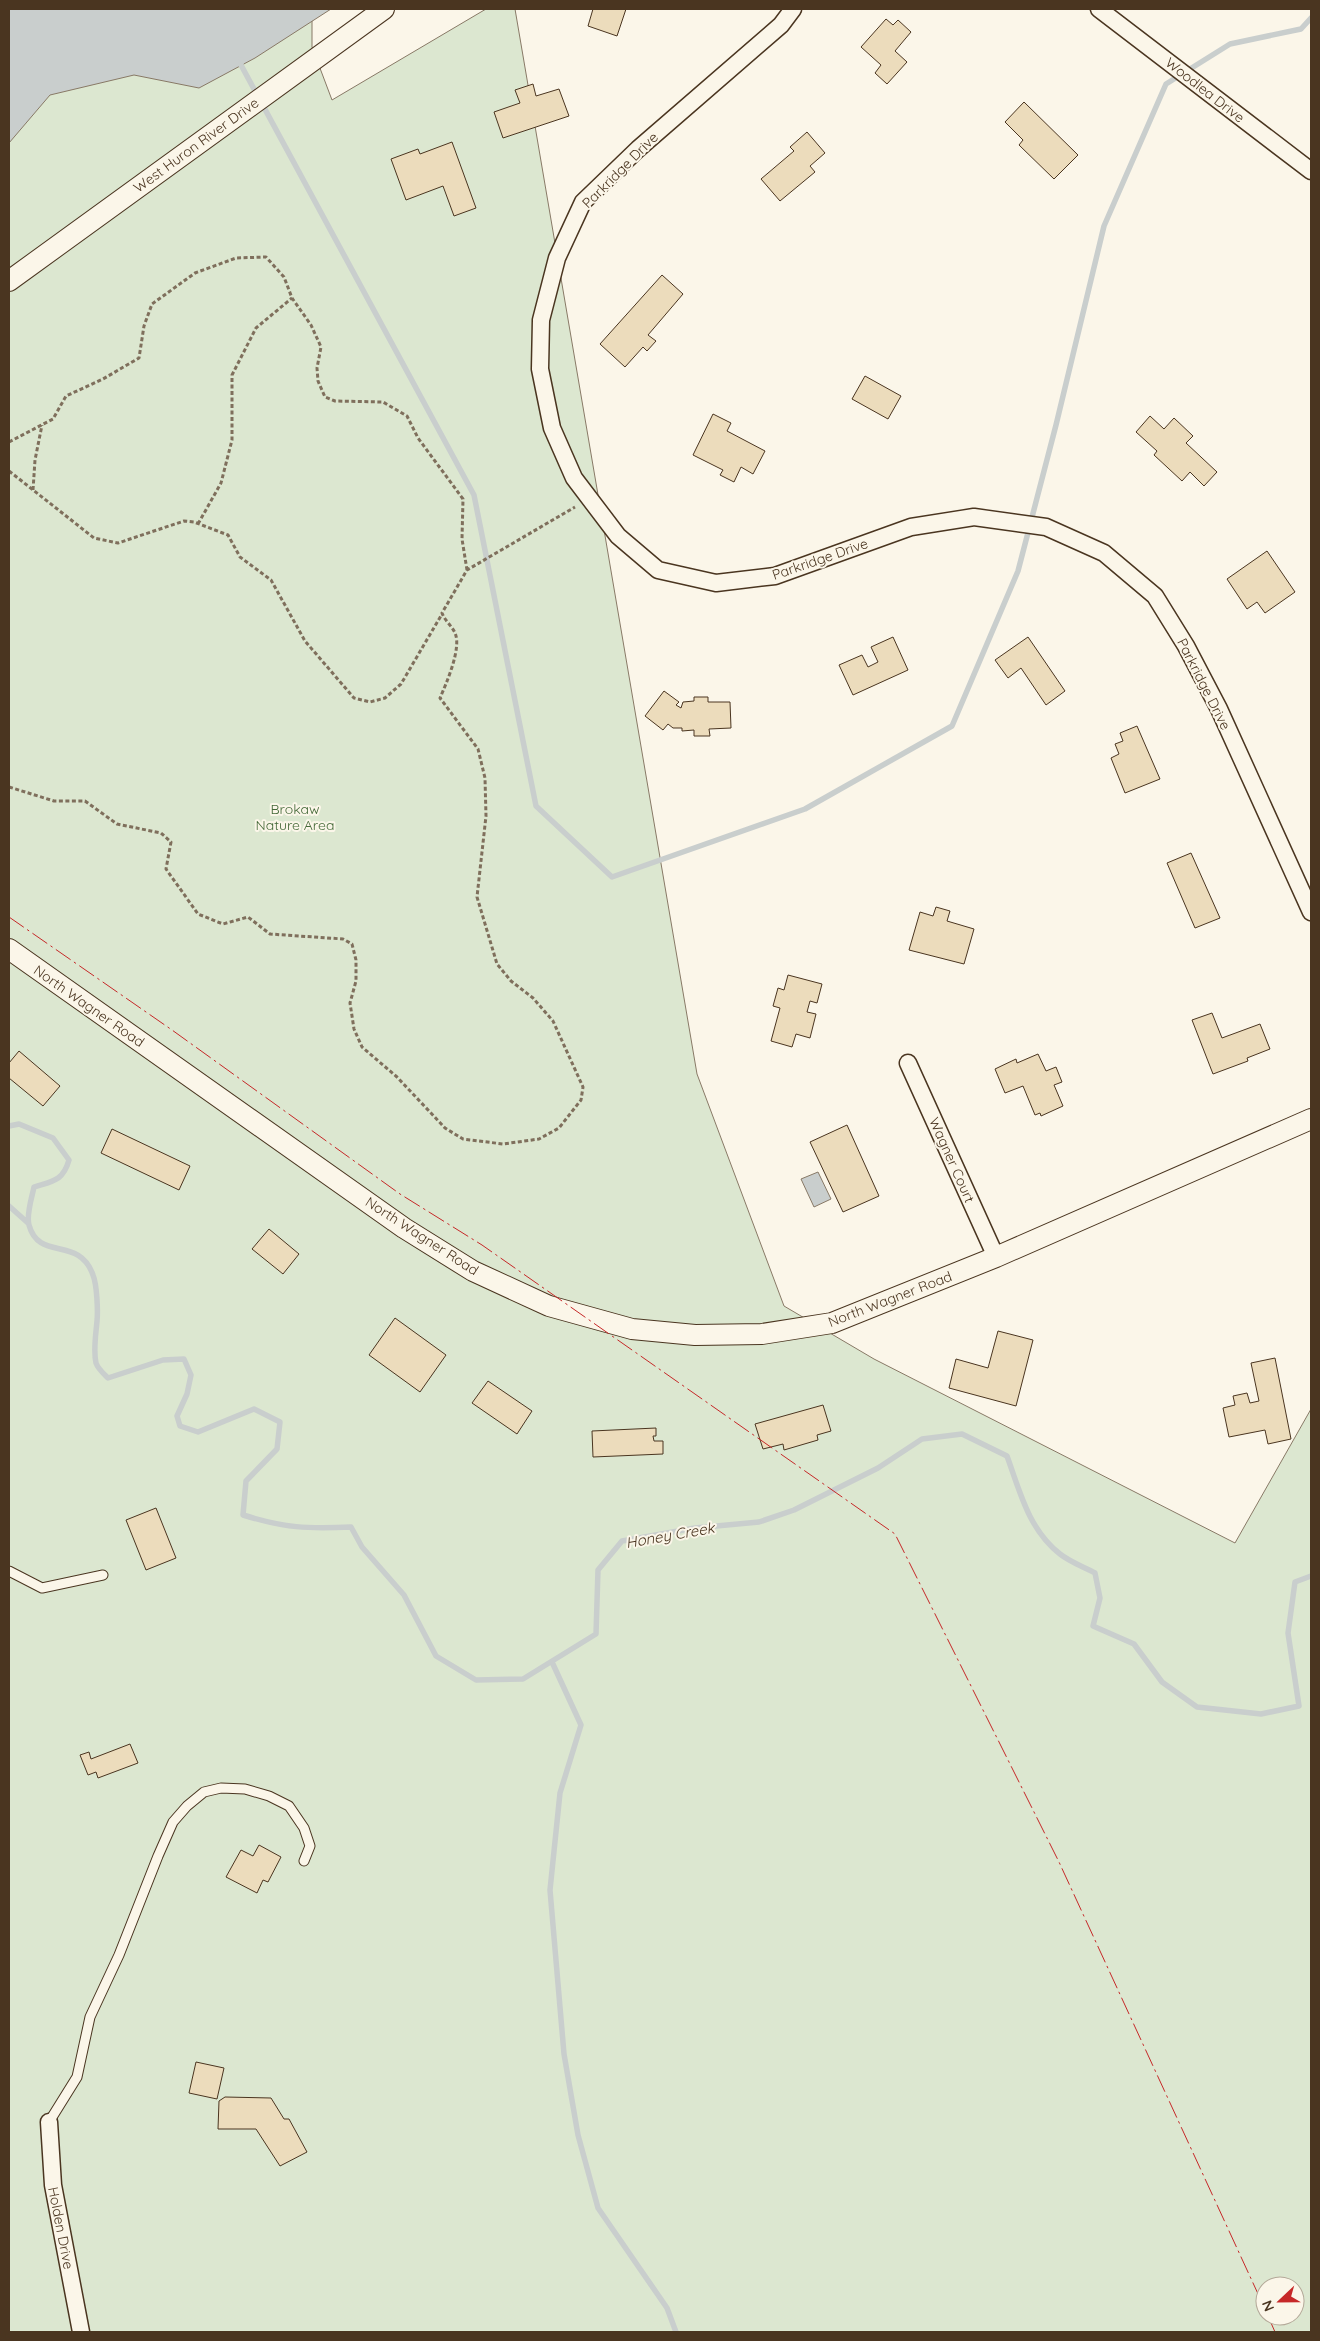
<svg xmlns="http://www.w3.org/2000/svg" width="1320" height="2341" font-family="Quicksand,sans-serif">
  <style>
    .green { fill: #dce7d0; stroke: #887966; fill-rule: evenodd }
    .water { fill: #c9cecd; stroke: #887966 }
    .lines { fill: none; stroke-linecap: round; stroke-linejoin: round }
    .stream { stroke: #c9cecd; stroke-width: 5.5 }
    .building { fill: #ecdcbc; stroke: #4a3520 }
    .service-casing { stroke: #4a3520; stroke-width: 11 }
    .minor-casing { stroke: #4a3520; stroke-width: 19 }
    .tertiary-casing { stroke: #4a3520; stroke-width: 22 }
    .path { stroke: #7f6f5c; stroke-width: 3; stroke-dasharray: 4 2.5; stroke-linecap: butt }
    .service { stroke: #fbf6e9; stroke-width: 9 }
    .minor { stroke: #fbf6e9; stroke-width: 16 }
    .tertiary { stroke: #fbf6e9; stroke-width: 20 }
    .power { stroke: #c62828; stroke-width: 1; stroke-dasharray: 18 4 2.5 4; stroke-linecap: butt }
    .labels { text-anchor: middle; dominant-baseline: central; stroke-width: 4; stroke-linejoin: round; paint-order: stroke }
    .street-label { font-size: 14px; fill: #4a3520; stroke: #fbf6e9 }
    .park-label { font-size: 14px; fill: #436837; stroke: #fbf6e9 }
    .water-label { font-size: 15px; font-style: italic; fill: #4a3520; stroke: #fbf6e9 }
  </style>
  <rect width="100%" height="100%" fill="#fbf6e9"/>
  <path class="green" d="M486 9H515L697 1074 784 1306 874 1359 1235 1543 1311 1409V2332H9V64L312 16V47L332 100ZM1265 2286H1295V2316H1265Z"/>
  <path class="water" d="M9 9H331L255 58 199 88 134 75 50 95 9 143Z
    M818 1172 831 1199 814 1207 801 1179Z"/>
  <g class="lines">
    <path class="stream" d="M241 60V65L474 495 536 806 612 877 805 809 952 726 1018 571 1056 425 1104 226 1166 84 1230 44 1301 29 1311 18
      M9 1126 19 1124 53 1138 69 1160C63 1181 53 1181 34 1187 32 1197 26 1215 29 1225 39 1262 79 1235 93 1275 97 1285 98 1311 97 1321 96 1334 93 1350 96 1363 98 1369 104 1374 108 1378L163 1360 184 1359 191 1375 187 1394 177 1416 180 1426 198 1432 254 1409 280 1422 277 1449 246 1481 243 1515C285 1528 307 1529 351 1527L362 1547 404 1595 436 1656 476 1680 523 1679 596 1634 598 1570 622 1541 695 1528 759 1522 794 1510 878 1468 922 1439 962 1434 1007 1456C1020 1492 1029 1530 1060 1554 1070 1562 1084 1567 1095 1573L1100 1598 1093 1626 1134 1644 1162 1682 1197 1707 1261 1714 1299 1706 1288 1633 1295 1582 1311 1576
      M9 1206 28 1223
      M552 1662 581 1725 560 1793 550 1890 564 2054 578 2135 598 2208 667 2308 676 2332"/>
  </g>
  <path class="building" d="M593 9H626L617 36 588 26Z
    M886 19 893 25 898 20 911 32 895 51 907 62 887 84 875 73 881 65 861 47Z
    M533 84 536 96 559 89 569 116 503 138 494 112 520 103 515 90Z
    M1024 102 1078 155 1054 179 1019 145 1023 140 1005 122Z
    M807 132 825 153 810 166 815 172 780 201 761 179 794 151 790 147Z
    M452 142 476 208 454 216 443 186 406 200 391 159 418 149 420 154Z
    M662 275 683 294 648 335 656 341 647 351 643 347 625 367 600 344Z
    M865 376 901 396 888 419 852 399Z
    M713 414 731 423 727 431 765 451 753 474 741 467 734 482 720 475 723 470 693 455Z
    M1150 416 1164 429 1174 418 1193 436 1186 443 1217 472 1204 486 1190 472 1182 481 1154 455 1157 451 1136 432Z
    M1267 551 1295 592 1265 613 1257 602 1247 609 1227 579Z
    M893 637 908 670 853 695 839 665 862 655 868 667 878 662 871 647Z
    M1028 637 1065 691 1046 705 1021 668 1008 678 995 660Z
    M664 691 679 702 676 705 681 708 683 702 694 701V697H708V702H730L731 728 709 729 710 736H694V730L682 731V728H673L668 724 663 730 645 716Z
    M1137 726 1160 779 1125 793 1111 758 1119 754 1115 744 1123 741 1120 733Z
    M1191 853 1220 918 1195 928 1167 863Z
    M936 907 950 911 947 921 974 929 964 964 909 950 920 912 933 916Z
    M788 975 822 984 817 1003 810 1001 807 1012 816 1014 810 1038 796 1034 792 1047 771 1041 780 1008 773 1006 778 988 784 990Z
    M1212 1013 1222 1038 1260 1024 1270 1049 1247 1058 1248 1061 1213 1074 1192 1020Z
    M19 1051 60 1086 43 1106 9 1078V1063Z
    M1038 1054 1046 1071 1056 1067 1062 1082 1054 1085 1063 1106 1041 1116 1040 1113 1035 1115 1023 1086 1005 1093 995 1069 1016 1059 1017 1063Z
    M847 1125 879 1196 843 1212 810 1142Z
    M112 1129 190 1166 179 1190 101 1153Z
    M269 1229 299 1254 283 1274 252 1249Z
    M395 1318 446 1355 420 1392 369 1355Z
    M998 1331 1033 1340 1016 1406 949 1388 956 1359 988 1368Z
    M1275 1358 1291 1439 1268 1444 1265 1430 1229 1437 1223 1408 1235 1405 1233 1396 1247 1393 1250 1403 1259 1401 1251 1363Z
    M488 1381 532 1411 517 1434 472 1403Z
    M823 1405 831 1431 817 1435 818 1440 784 1450 783 1444 763 1449 755 1424Z
    M656 1428V1436H653L654 1441H663V1454L593 1457 592 1431Z
    M156 1508 176 1558 146 1570 126 1520Z
    M130 1744 138 1763 98 1778 96 1772 88 1775 80 1755 89 1752 91 1759Z
    M259 1845 281 1857 268 1882 263 1880 257 1893 226 1877 241 1850 253 1856Z
    M196 2062 224 2068 217 2099 189 2093Z
    M225 2097 271 2098 284 2119H289L307 2152 280 2166 256 2129H218L219 2101Z"/>
  <g class="lines">
    <defs>
      <path id="service" d="M9 1571 42 1588 103 1575
        M49 2122 77 2077 90 2017 119 1955 158 1856 173 1822 187 1806 204 1792 221 1788 245 1789 269 1796 289 1806 304 1828 310 1846 304 1861"/>
      <path id="minor" d="M793 9 781 25 638 149 583 202 557 258 541 320 540 369 552 428 574 478 618 536 658 570 716 583 775 576 911 527 974 517 1046 527 1104 553 1155 596 1186 646 1219 709 1311 912
        M1099 9 1311 171
        M908 1063 996 1257
        M49 2122 53 2185 81 2332"/>
      <path id="tertiary" d="M9 281 384 9
        M9 949 404 1228 473 1271 549 1306 632 1329 695 1335 762 1334 832 1323 996 1257 1311 1119"/>
    </defs>
    <use href="#service" class="service-casing"/>
    <use href="#minor" class="minor-casing"/>
    <use href="#tertiary" class="tertiary-casing"/>
    <path class="path" d="M9 442 53 419 66 396 103 379 139 358 144 326 152 304 195 273 236 258 266 257 284 277 292 298 311 325 321 347 317 368 318 381 325 397 335 401 383 402 407 416 418 438 463 499 462 539 467 570
      M9 471 94 538 118 543 184 521 194 522 228 535 240 557 271 580 305 641 354 698 370 702 385 698 401 684 442 614
      M33 490 35 460 42 425
      M198 524 221 483 232 440V375L256 328 292 298
      M9 787 54 801H85L117 824 161 833 171 842 166 869 198 914 223 924 248 917 270 934 343 939 352 944 356 960V981L350 1003 354 1029 362 1047 397 1077 445 1128 463 1139 503 1144 539 1139 559 1128 581 1100 583 1087 553 1021 533 998 511 981 497 964 477 897 486 816 485 778 478 749 440 698C446 684 462 648 455 633 452 626 445 621 442 613L467 570 575 507"/>
    <use href="#service" class="service"/>
    <use href="#minor" class="minor"/>
    <use href="#tertiary" class="tertiary"/>
    <path class="power" d="M9 917 172 1030 400 1194 482 1245 895 1534 1059 1862 1265 2309
      M1268 2316 1275 2332"/>
  </g>
  <g class="labels">
    <g class="street-label">
      <text transform="translate(1205 90) rotate(38)">Woodlea Drive</text>
      <text transform="translate(196 145) rotate(-36)">West Huron River Drive</text>
      <text transform="translate(620 170) rotate(-45)">Parkridge Drive</text>
      <text transform="translate(820 559) rotate(-19)">Parkridge Drive</text>
      <text transform="translate(1204 684) rotate(63)">Parkridge Drive</text>
      <text transform="translate(89 1006) rotate(35)">North Wagner Road</text>
      <text transform="translate(952 1160) rotate(66)">Wagner Court</text>
      <text transform="translate(422 1236) rotate(33)">North Wagner Road</text>
      <text transform="translate(890 1299) rotate(-21)">North Wagner Road</text>
      <text transform="translate(61 2228) rotate(79)">Holden Drive</text>
    </g>
    <g class="park-label">
      <text x="295" y="809">Brokaw<tspan x="295" dy="16">Nature Area</tspan></text>
    </g>
    <g class="water-label">
      <text transform="translate(670 1535) rotate(-10)">Honey Creek</text>
    </g>
  </g>
  <rect width="1320" height="2341" fill="none" stroke="#4a3520" stroke-width="20"/>
  <g transform="translate(1280 2301) rotate(248)"><circle r="24" fill="#fbf6e9" stroke="#b4a999"/>
  <path d="M0-4L9 19L0 12L-9 19Z" fill="#c62828"/>
  <text y="-8" font-size="14" font-weight="bold" text-anchor="middle" fill="#4a3520">N</text>
  </g>
</svg>
